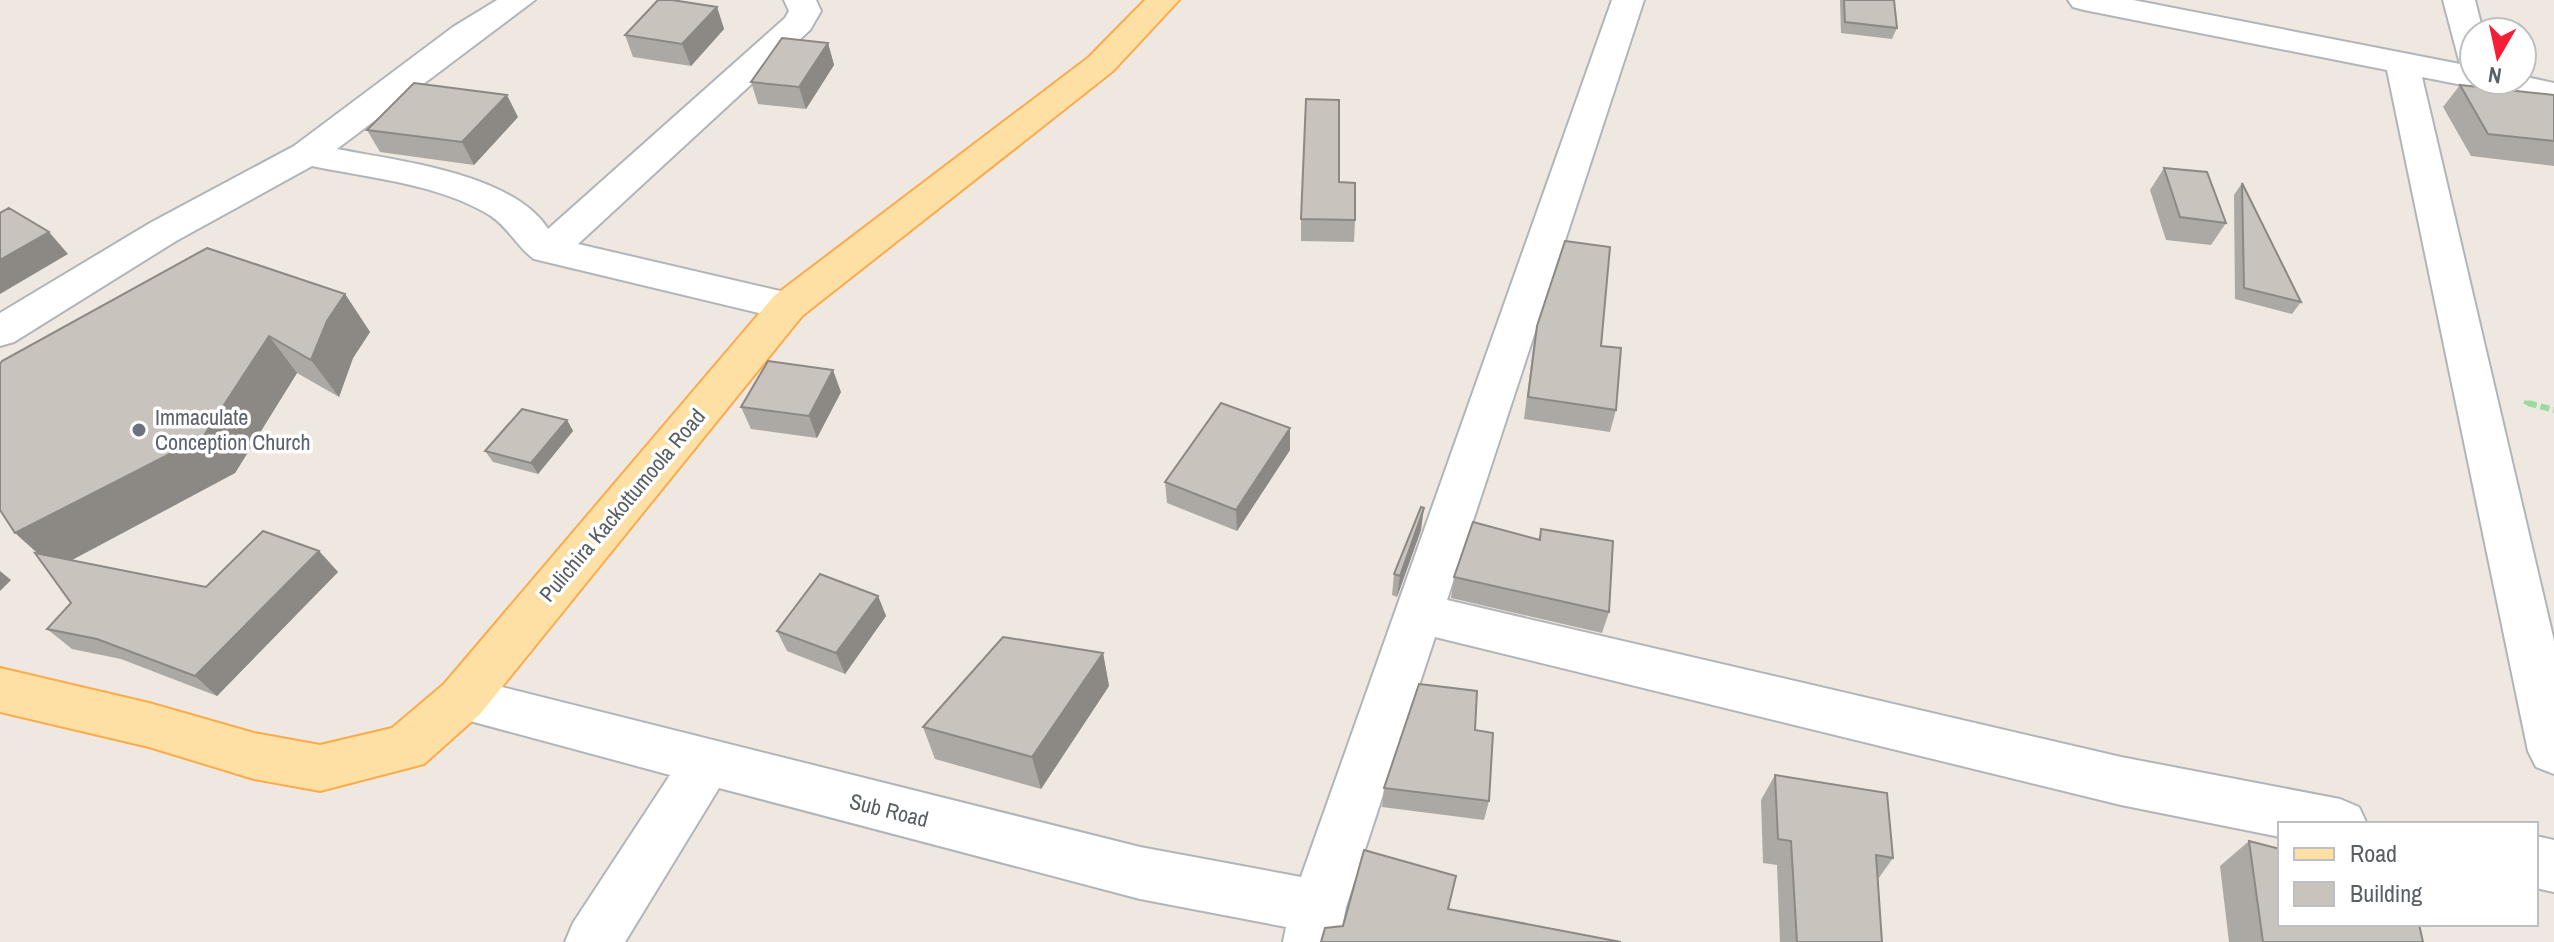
<svg xmlns="http://www.w3.org/2000/svg" width="2554" height="942" font-family="'Archivo Narrow',sans-serif">
  <style>
    .lines { fill: none; stroke-linecap: round; stroke-linejoin: round }
    .minor-casing { stroke: #b1b5b9; stroke-width: 4 }
    .major-casing { stroke: #fcaa4b; stroke-width: 4 }
    .path-far1 { stroke: #9cdaa1; stroke-width: 4; stroke-dasharray: 7 3; stroke-linecap: butt }
    .path { stroke: #9cdaa1; stroke-width: 6; stroke-dasharray: 9 4; stroke-linecap: butt }
    .minor { fill: #fff; fill-rule: evenodd }
    .major { fill: #ffe0a4; fill-rule: evenodd }
    .wall { fill: #aca8a3 }
    .shaded-wall { fill: #8c8884 }
    .building { fill: #c8c3bd; stroke: #8c8884; stroke-width: 2 }
    .worship-dot { fill: #6b7280; stroke: #fff; stroke-width: 3 }
    .labels { text-anchor: middle; dominant-baseline: central; stroke-width: 7; stroke-linejoin: round; paint-order: stroke }
    .worship-label { font-size: 22px; fill: #5b616d; stroke: #fff; text-anchor: start }
    .street-label { font-size: 22px; fill: #595f63; stroke: #fff }
  </style>
  <rect width="100%" height="100%" fill="#eee8e0"/>
  <g class="lines">
    <defs>
      <path id="minor" d="M497 0H535L337 149C398 161 512 173 548 229L785 18 789 11 784 0H816L821 11 810 30 578 244 802 296 808 306 802 316 788 320 534 259C517 247 509 228 491 216 440 184 370 178 312 166L176 241 14 342 0 346V313L150 223 294 146 453 27Z
        M1612 0H1644L1447 600 2121 757 2340 799 2359 807 2367 824H2280V837L2121 805 1435 637 1346 907 1339 942H1283L1286 927 1140 899 719 788 625 942H565L573 923 670 775 444 714 437 699 444 684 462 677 1140 847 1301 877Z
        M2068 0H2133L2460 64 2443 0H2475L2483 32H2474V80H2522V76L2554 83V103L2422 77 2554 641V774L2536 767 2528 751 2387 70 2084 10 2073 7Z
        M2536 836 2554 840V892L2536 888Z"/>
      <path id="major" d="M1145 0H1179L1113 71 802 316 480 714 424 764 320 791 254 779 149 747 0 712V668L149 703 254 733 320 745 392 728 444 684 774 296 1089 57Z"/>
    </defs>
    <use href="#minor" class="minor-casing"/>
    <use href="#major" class="major-casing"/>
    <path class="path-far1" d="M2524 402 2535 405"/>
    <path class="path" d="M2528 403 2554 410"/>
    <use href="#minor" class="minor"/>
    <use href="#major" class="major"/>
  </g>
  <path class="wall" d="M1840 0H1894L1897 28 1892 39 1841 33Z
    M717 7 724 29 691 66 633 57 625 35Z
    M828 43 834 65 806 109 758 104 751 82Z
    M2460 85 2554 95V166L2471 156 2443 107Z
    M518 117 474 165 380 152 367 130Z
    M2164 168 2226 223 2211 245 2166 240 2150 190Z
    M1339 182 1355 220 1354 242 1301 241V219Z
    M2242 183 2301 302 2292 314 2235 299 2234 195Z
    M345 294 370 332 353 358 339 397 297 373 235 473 72 560 206 587 319 551 338 572 217 696 121 659 72 649 47 629 71 603 38 553 0 364Z
    M1537 326 1601 346 1616 410 1610 432 1524 419 1533 348Z
    M841 392 817 438 751 429 741 407Z
    M567 420 573 431 538 474 493 462 485 451Z
    M1290 428V450L1237 531 1167 503 1165 482Z
    M1541 529 1609 612 1602 633 1451 598 1454 577 1538 540Z
    M1421 530 1397 597 1392 595 1394 574Z
    M878 596 886 616 845 674 787 651 777 631Z
    M1103 653 1109 686 1041 789 935 759 923 727Z
    M1475 730 1489 801 1484 820 1382 807 1384 788Z
    M1775 775 1893 858 1878 879 1882 942H1780L1777 865 1763 863 1761 800Z
    M2249 841 2423 942H2229L2220 866Z"/>
  <path class="shaded-wall" d="M717 7 724 29 691 66 682 44Z
    M828 43 834 65 806 109 799 87Z
    M507 95 518 117 474 165 462 142Z
    M49 232 68 254 0 294V260Z
    M345 294 370 332 353 358 339 397 311 360 327 321Z
    M269 336 297 373 235 473 55 569 15 533Z
    M833 370 841 392 817 438 809 416Z
    M567 420 573 431 538 474 531 463Z
    M1290 428V450L1237 531 1236 510Z
    M1424 508 1421 530 1397 597 1400 576Z
    M319 551 338 572 217 696 195 676Z
    M0 571 11 580 0 591Z
    M878 596 886 616 845 674 836 653Z
    M1103 653 1109 686 1041 789 1032 757Z"/>
  <path class="building" d="M658 0H672L717 7 682 44 625 35Z
    M1844 0H1894L1897 28 1845 22Z
    M782 38 828 43 799 87 751 82Z
    M414 83 507 95 462 142 367 130Z
    M2460 85 2554 95V141L2488 134Z
    M1306 99 1339 100V182L1355 183V220L1301 219Z
    M2164 168 2207 172 2226 223 2180 217Z
    M2242 183 2301 302 2244 288Z
    M9 208 49 232 0 260V213Z
    M1565 241 1610 247 1601 346 1621 348 1616 410 1528 397 1537 326Z
    M207 248 345 294 327 321 311 360 269 336 203 437 15 533 0 510V364L2 361Z
    M768 361 833 370 809 416 741 407Z
    M1221 403 1290 428 1236 510 1165 482Z
    M522 409 567 420 531 463 485 451Z
    M1421 507 1424 508 1400 576 1394 574Z
    M1473 522 1540 540 1541 529 1613 541 1609 612 1454 577Z
    M263 531 319 551 195 676 97 639 47 629 71 603 35 553 206 587Z
    M820 574 878 596 836 653 777 631Z
    M1003 637 1103 653 1032 757 923 727Z
    M1419 684 1477 691 1475 730 1493 733 1489 801 1384 788Z
    M1775 775 1887 793 1893 858 1876 855 1882 942H1797L1791 841 1778 839Z
    M2249 841 2280 849V924H2419L2423 942H2263Z
    M1364 850 1456 876 1448 909 1621 942H1321L1325 928 1343 926Z"/>
  <circle class="worship-dot" cx="139" cy="430" r="8"/>
  <g class="labels">
    <g class="worship-label">
      <text x="155" y="417">Immaculate<tspan x="155" dy="25">Conception Church</tspan></text>
    </g>
    <g class="street-label">
      <text transform="translate(622 505) rotate(-50)">Pulichira Kackottumoola Road</text>
      <text transform="translate(889 810) rotate(14)">Sub Road</text>
    </g>
  </g>
  <rect x="2278" y="822" width="260" height="104" fill="#ffffff" stroke="#bdbfc1" stroke-width="2"/>
  <rect x="2294" y="848" width="40" height="12" fill="#ffe0a4" stroke="#bdbfc1" stroke-width="2"/>
  <text x="2350" y="862" font-size="24" fill="#595f63">Road</text>
  <rect x="2294" y="882" width="40" height="24" fill="#c8c3bd" stroke="#bdbfc1" stroke-width="2"/>
  <text x="2350" y="902" font-size="24" fill="#595f63">Building</text>
  <g transform="translate(2498 56) rotate(189)"><circle r="38" fill="#ffffff" stroke="#bdbfc1" stroke-width="2"/>
  <path d="M0-6L14 30L0 20L-14 30Z" fill="#f61e34"/>
  <text y="-12" font-size="22" font-weight="bold" text-anchor="middle" fill="#595f63">N</text>
  </g>
</svg>
